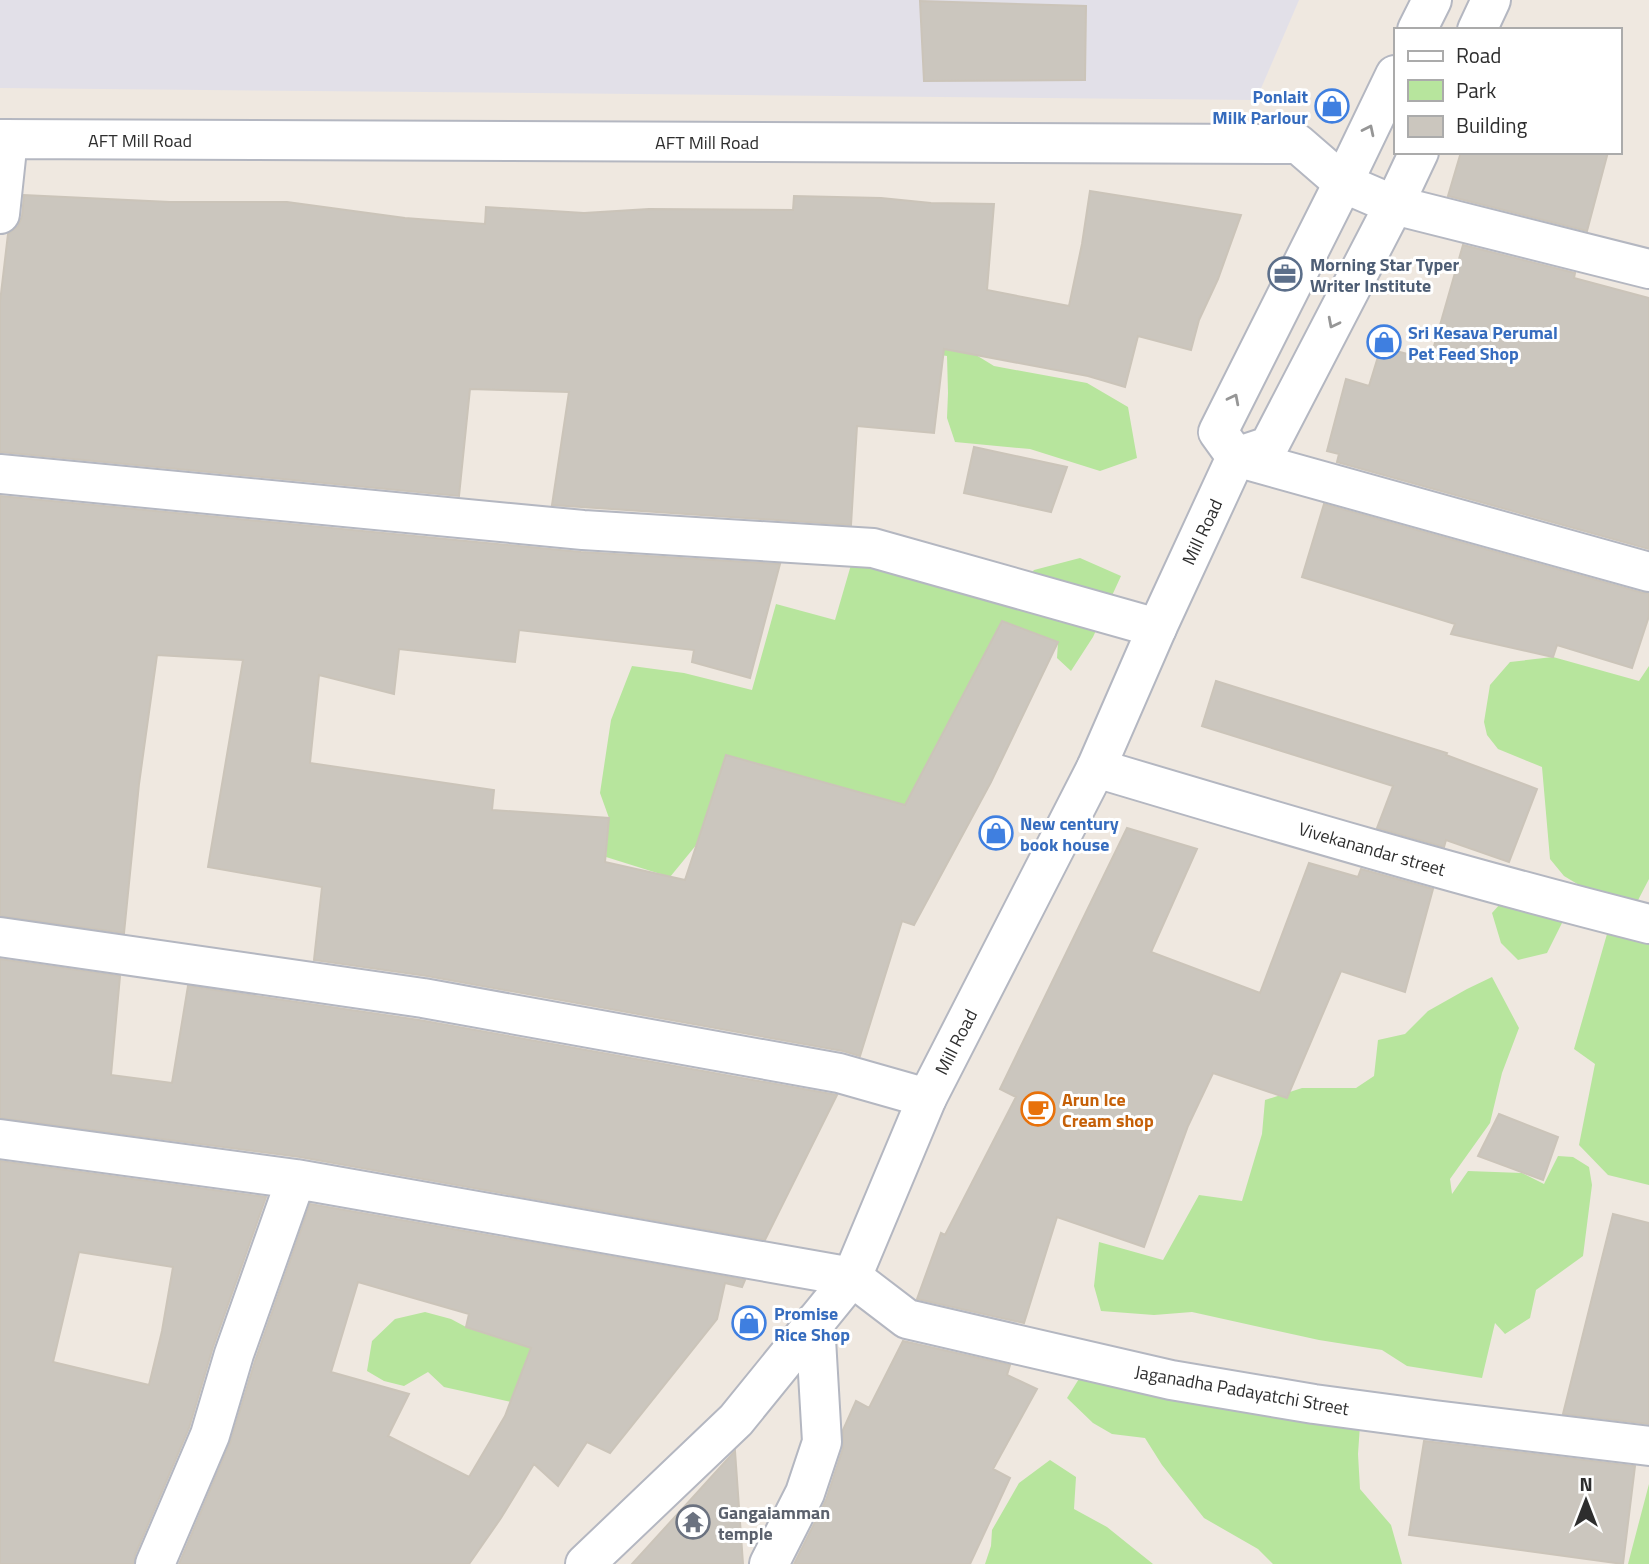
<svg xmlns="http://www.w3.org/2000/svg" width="1649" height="1564" font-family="'Titillium Web',sans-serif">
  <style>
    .industrial { fill: #e2e0e8 }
    .green { fill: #b7e59d }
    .building { fill: #cbc6be; stroke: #cbc4b9; stroke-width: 2; fill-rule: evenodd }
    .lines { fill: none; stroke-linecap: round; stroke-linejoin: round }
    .street-casing { stroke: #b4b7c1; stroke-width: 42 }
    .secondary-casing { stroke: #b4b7c1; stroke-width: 42 }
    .street { stroke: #fff; stroke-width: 38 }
    .secondary { stroke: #fff; stroke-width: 38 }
    .oneway { stroke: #969696 }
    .labels { text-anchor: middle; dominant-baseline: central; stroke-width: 6; stroke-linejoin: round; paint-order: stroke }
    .shop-label { font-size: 18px; font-weight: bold; fill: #366cbe; stroke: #fff; text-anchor: start }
    .street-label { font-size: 18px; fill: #2e2e2e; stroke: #fff }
    .service-label { font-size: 18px; font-weight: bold; fill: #4e5e75; stroke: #fff; text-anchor: start }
    .food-label { font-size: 18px; font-weight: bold; fill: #c56008; stroke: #fff; text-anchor: start }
    .worship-label { font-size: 18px; font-weight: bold; fill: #5b616d; stroke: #fff; text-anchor: start }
  </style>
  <rect width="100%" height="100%" fill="#efe8e0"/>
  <path class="industrial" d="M0 0H1299L1256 100 0 88Z"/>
  <path class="green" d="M881 320 976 355 994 366 1087 383 1128 407 1137 458 1100 471 1030 449 955 442 947 418 948 393 947 356 880 346Z
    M853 558 1007 599 1034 570 1080 558 1121 576 1093 637 1071 671 1057 658 1058 642 1002 621 909 806 726 755 697 844 670 877 606 857 609 818 600 793 611 720 632 666 684 673 752 690 776 604 835 620Z
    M1553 657 1639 681 1649 666V879L1635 906 1584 888 1564 876 1550 859 1542 767 1498 749 1487 735 1484 722 1490 685 1510 662Z
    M1508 895 1566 915 1547 953 1518 960 1501 943 1492 913Z
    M1609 927 1649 937V1185L1608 1175 1579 1145 1595 1064 1574 1049Z
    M1492 977 1519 1028 1502 1073 1490 1123 1450 1179 1452 1194 1468 1171 1522 1173 1544 1184 1558 1156 1573 1157 1589 1167 1592 1185 1583 1256 1536 1290 1530 1318 1505 1334 1495 1323 1482 1378 1407 1366 1382 1350 1319 1340 1192 1312 1154 1315 1101 1311 1094 1286 1099 1242 1163 1260 1199 1195 1242 1201 1262 1134 1265 1100 1302 1088H1356L1374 1076 1378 1040 1405 1034 1428 1011 1467 989Z
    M425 1312 451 1319 466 1327 531 1348 511 1402 444 1387 428 1372 404 1386 384 1381 367 1371 372 1341 395 1319Z
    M1082 1374 1360 1425 1358 1454 1360 1489 1391 1525 1402 1564H1273L1258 1549 1204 1518 1162 1465 1145 1438 1112 1434 1093 1423 1067 1398Z
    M1050 1460 1076 1477 1074 1509 1107 1527 1153 1564H985L991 1546 992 1530 1019 1483Z
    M1649 1484V1564H1628Z"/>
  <path class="building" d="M920 1 1086 6 1085 80 924 81Z
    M1461 152H1608L1587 231 1448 196Z
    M1090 191 1241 215 1218 279 1199 320 1191 350 1138 336 1125 387 1088 376 944 349 934 433 857 426 851 525 552 505 569 392 470 389 459 496 0 452V302L8 234 18 226 22 216 24 195 170 202H287L405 218 485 224 486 207 584 213 649 209 793 210 794 196 881 198 931 203 994 204 987 290 1069 306 1082 244Z
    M1463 245 1575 273 1574 278 1649 298V549L1337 462 1339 454 1327 451 1346 379 1369 386 1381 347 1430 360Z
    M974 447 1067 467 1051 512 964 493Z
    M0 496 581 552 780 564 750 678 692 662 694 650 519 630 515 662 399 649 394 694 319 675 310 763 494 790 492 810 609 818 605 862 685 880 726 755 905 805 1002 621 1058 642 991 782 914 925 902 921 860 1056 843 1051 427 976 314 960 322 887 208 867 243 660 157 655 139 784 124 933 0 916Z
    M1324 504 1643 593H1649V616L1632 668 1557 645 1553 657 1451 634 1455 624 1302 577Z
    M1216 681 1447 753 1446 755 1537 789 1509 862 1446 840 1444 847 1377 828 1393 786 1202 726Z
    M1127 828 1197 849 1151 952 1260 993 1309 863 1358 877 1361 869 1433 889 1405 992 1341 971 1287 1098 1213 1073 1188 1126 1144 1247 1057 1217 1024 1323 917 1299 941 1233 945 1235 1016 1097 1000 1089Z
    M0 959 120 976 111 1075 172 1083 188 986 419 1020 837 1095 765 1240 300 1157 0 1118Z
    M1499 1114 1558 1137 1543 1180 1478 1156Z
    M0 1161 266 1197 213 1347 189 1428 135 1555 134 1564H0ZM79 1252 173 1267 162 1331 149 1385 53 1362Z
    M310 1204 745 1280 742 1287 725 1283 717 1319 610 1453 587 1442 558 1486 534 1464 501 1518 469 1564H179L230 1443 255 1361ZM358 1282 469 1314 466 1327 531 1348 505 1416 469 1477 388 1436 409 1394 331 1372Z
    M1613 1214 1649 1223V1424L1563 1414Z
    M903 1341 1010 1365 1007 1375 1037 1389 993 1469 1010 1478 970 1564H794L826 1500 843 1448V1430L856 1401 869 1408Z
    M1424 1441 1635 1466 1623 1564 1409 1535Z
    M735 1451 743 1564H632Z"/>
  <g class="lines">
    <defs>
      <path id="street" d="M0 139 1298 144 1343 183 1394 205 1649 269
        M0 214 8 139
        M1236 457 1649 572
        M0 474 583 530 873 548 1157 628
        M1096 768C1280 823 1463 877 1649 924
        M0 937 423 998 839 1073 927 1098
        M0 1139 296 1179 852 1277 907 1319 1171 1380 1314 1404 1434 1420 1649 1446
        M155 1564 210 1435 234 1354 296 1179
        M769 1564 805 1493 822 1442 815 1322"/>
      <path id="secondary" d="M1417 30 1432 0
        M1477 30 1491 0
        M1236 457 1218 432 1343 183 1395 75
        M585 1564 736 1420 852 1277 927 1098 1096 768 1157 628 1236 457 1269 446 1394 205 1419 152"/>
    </defs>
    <use href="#street" class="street-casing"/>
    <use href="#secondary" class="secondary-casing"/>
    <use href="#street" class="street"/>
    <use href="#secondary" class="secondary"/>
  </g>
  <defs><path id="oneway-chevron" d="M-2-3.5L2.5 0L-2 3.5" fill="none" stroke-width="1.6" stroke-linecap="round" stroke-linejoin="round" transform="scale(1.75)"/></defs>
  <g class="oneway">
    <use href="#oneway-chevron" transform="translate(1369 130) rotate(-64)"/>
    <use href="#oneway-chevron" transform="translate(1333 323) rotate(117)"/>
    <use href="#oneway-chevron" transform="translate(1234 399) rotate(-63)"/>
  </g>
  <defs>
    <symbol id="shop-ring" viewBox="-11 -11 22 22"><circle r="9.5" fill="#fff" stroke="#3f7fe0" stroke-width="1.5"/><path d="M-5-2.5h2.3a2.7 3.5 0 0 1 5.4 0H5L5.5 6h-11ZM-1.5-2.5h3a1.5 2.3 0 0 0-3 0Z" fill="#3f7fe0"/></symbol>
    <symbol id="office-ring" viewBox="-11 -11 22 22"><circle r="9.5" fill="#fff" stroke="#5c6f8a" stroke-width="1.5"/><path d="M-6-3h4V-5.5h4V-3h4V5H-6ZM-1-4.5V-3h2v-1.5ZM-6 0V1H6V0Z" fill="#5c6f8a"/></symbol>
    <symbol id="cafe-ring" viewBox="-11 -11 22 22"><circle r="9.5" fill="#fff" stroke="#e8710a" stroke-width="1.5"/><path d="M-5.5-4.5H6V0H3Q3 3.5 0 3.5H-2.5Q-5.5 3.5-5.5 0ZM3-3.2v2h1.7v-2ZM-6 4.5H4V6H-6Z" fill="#e8710a"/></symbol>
    <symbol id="temple-ring" viewBox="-11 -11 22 22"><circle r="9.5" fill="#fff" stroke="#6b7280" stroke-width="1.5"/><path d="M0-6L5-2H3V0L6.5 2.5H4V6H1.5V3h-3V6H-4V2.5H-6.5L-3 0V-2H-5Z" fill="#6b7280"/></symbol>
  </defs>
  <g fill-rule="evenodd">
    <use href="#shop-ring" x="1313" y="87" width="38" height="38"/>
    <use href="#office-ring" x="1266" y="255" width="38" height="38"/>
    <use href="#shop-ring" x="1365" y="323" width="38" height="38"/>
    <use href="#shop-ring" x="977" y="814" width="38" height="38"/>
    <use href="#cafe-ring" x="1019" y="1090" width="38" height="38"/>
    <use href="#shop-ring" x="730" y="1304" width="38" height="38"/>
    <use href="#temple-ring" x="674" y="1503" width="38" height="38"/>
  </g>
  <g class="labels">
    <g class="shop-label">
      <text x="1308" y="96" text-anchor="end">Ponlait<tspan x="1308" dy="21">Milk Parlour</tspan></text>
      <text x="1408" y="332">Sri Kesava Perumal<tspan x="1408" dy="21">Pet Feed Shop</tspan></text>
      <text x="1020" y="823">New century<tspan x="1020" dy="21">book house</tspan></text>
      <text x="774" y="1313">Promise<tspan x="774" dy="21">Rice Shop</tspan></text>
    </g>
    <g class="street-label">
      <text x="140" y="140">AFT Mill Road</text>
      <text x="707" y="142">AFT Mill Road</text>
      <text transform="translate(1202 532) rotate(-65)">Mill Road</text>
      <text transform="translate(1372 849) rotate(16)">Vivekanandar street</text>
      <text transform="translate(956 1042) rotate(-63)">Mill Road</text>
      <text transform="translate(1242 1390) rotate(10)">Jaganadha Padayatchi Street</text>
    </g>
    <g class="service-label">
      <text x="1310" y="264">Morning Star Typer<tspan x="1310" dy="21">Writer Institute</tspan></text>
    </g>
    <g class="food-label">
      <text x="1062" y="1099">Arun Ice<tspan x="1062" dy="21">Cream shop</tspan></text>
    </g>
    <g class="worship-label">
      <text x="718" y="1512">Gangaiamman<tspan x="718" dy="21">temple</tspan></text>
    </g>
  </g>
  <rect x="1394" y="28" width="228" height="126" fill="#ffffff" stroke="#ababab" stroke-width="2"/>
  <rect x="1408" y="51" width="35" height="10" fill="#ffffff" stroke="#ababab" stroke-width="2"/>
  <text x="1456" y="63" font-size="21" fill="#2e2e2e">Road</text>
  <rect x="1408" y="80" width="35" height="21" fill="#b7e59d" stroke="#ababab" stroke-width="2"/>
  <text x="1456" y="98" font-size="21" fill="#2e2e2e">Park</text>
  <rect x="1408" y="116" width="35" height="21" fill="#cbc6be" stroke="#ababab" stroke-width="2"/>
  <text x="1456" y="133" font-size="21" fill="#2e2e2e">Building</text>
  <g transform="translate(1586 1501)" stroke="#ffffff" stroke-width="5" paint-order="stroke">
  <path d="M0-5L12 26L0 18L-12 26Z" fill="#2e2e2e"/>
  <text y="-10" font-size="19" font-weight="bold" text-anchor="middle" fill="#2e2e2e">N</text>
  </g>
</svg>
